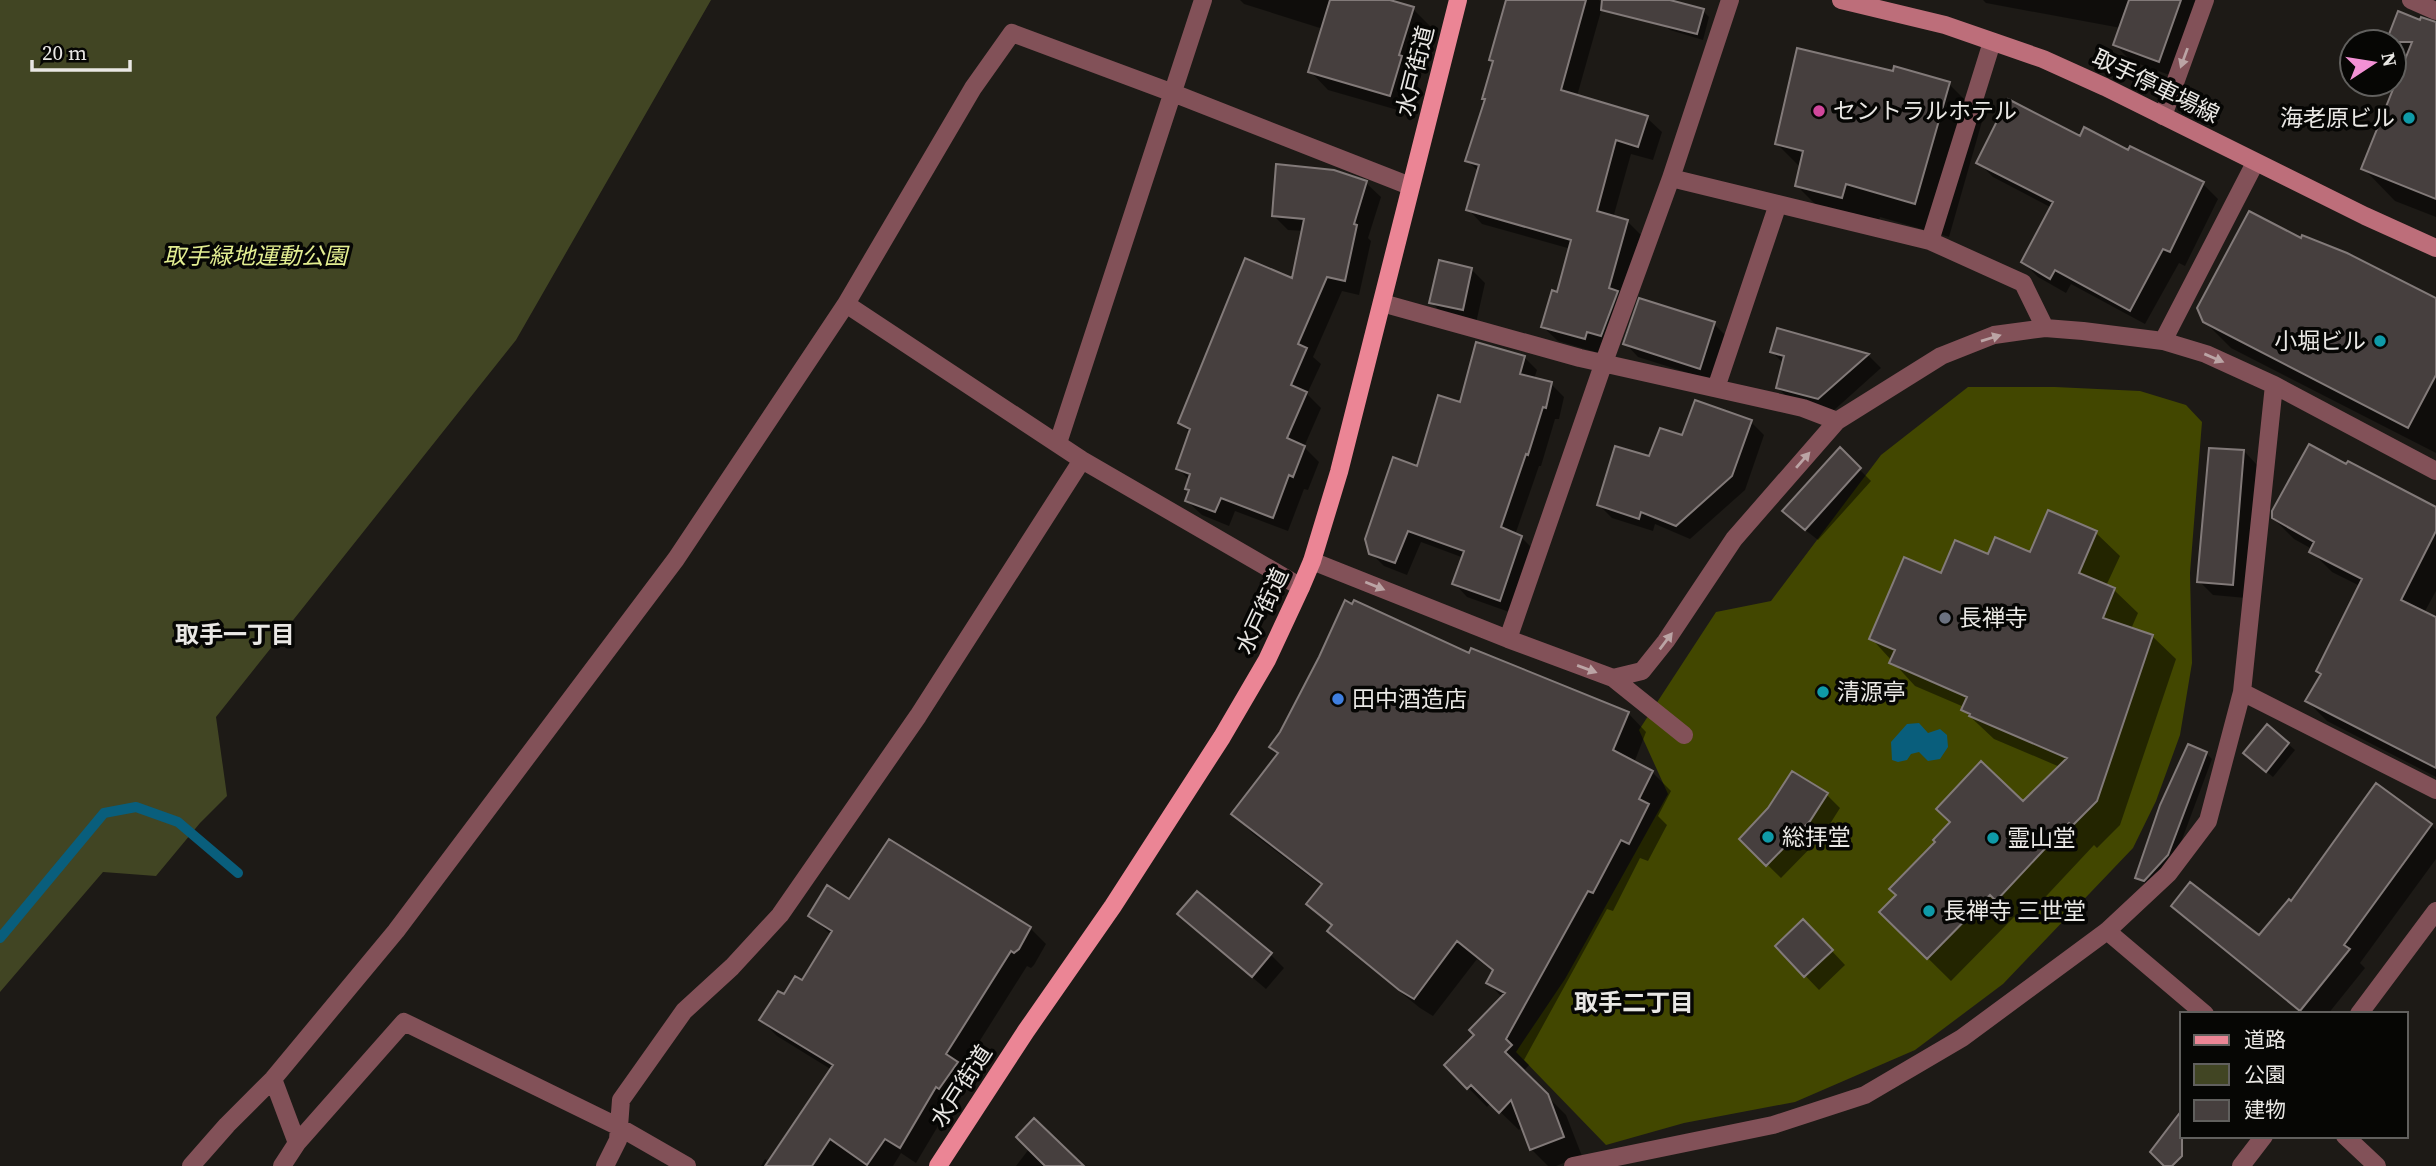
<svg xmlns="http://www.w3.org/2000/svg" width="2436" height="1166" font-family="'Source Serif 4','Noto Sans JP',serif">
  <style>
    .green { fill: #414523 }
    .forest { fill: #424700 }
    .water { fill: #095e7c }
    .shadow { fill: #0007 }
    .lines { fill: none; stroke-linecap: round; stroke-linejoin: round }
    .stream { stroke: #095e7c; stroke-width: 10 }
    .building { fill: #463f3e; stroke: #827a79; stroke-width: 2 }
    .minor { stroke: #825158; stroke-width: 18 }
    .tertiary { stroke: #825158; stroke-width: 18 }
    .secondary { stroke: #bd6e7a; stroke-width: 18 }
    .primary { stroke: #eb8595; stroke-width: 18 }
    .oneway { fill: #bba4a5 }
    .hotel-dot { fill: #d1479c; stroke: #060604; stroke-width: 2.5 }
    .culture-dot { fill: #0f9aa8; stroke: #060604; stroke-width: 2.5 }
    .worship-dot { fill: #6b7280; stroke: #060604; stroke-width: 2.5 }
    .shop-dot { fill: #3f7fe0; stroke: #060604; stroke-width: 2.5 }
    .labels { text-anchor: middle; dominant-baseline: central; stroke-width: 7; stroke-linejoin: round; paint-order: stroke }
    .street-label { font-size: 23px; fill: #e9e7e4; stroke: #060604 }
    .poi-label { font-size: 23px; fill: #e9e7e4; stroke: #060604; text-anchor: start }
    .park-label { font-size: 23px; font-style: italic; fill: #e3ee91; stroke: #060604 }
    .neighbourhood-label { font-size: 24px; font-weight: bold; fill: #e9e7e4; stroke: #060604 }
  </style>
  <rect width="100%" height="100%" fill="#1d1a16"/>
  <path class="green" d="M0 0H711L516 340 216 717 227 796 200 823 156 876 103 872 0 992Z"/>
  <path class="forest" d="M1968 387H2055L2140 391 2186 405 2202 422 2190 573 2192 663 2180 735 2156 801 2133 848 2003 984 1915 1050 1795 1102 1684 1123 1606 1145 1516 1052 1565 979 1668 794 1639 730 1716 612 1771 601 1881 455Z"/>
  <path class="water" d="M1919 723 1928 733 1940 729 1947 735 1948 747 1940 759 1928 761 1919 752 1911 754 1907 760 1898 762 1892 760 1891 742 1907 724Z"/>
  <path class="shadow" d="M1240 0H1384L1413 9 1431 27 1417 74 1419 76 1408 113 1328 90 1310 71 1323 29 1244 4Z
    M1508 0H1599L1603 4 1577 96 1647 118 1662 132 1653 160 1631 154 1613 218 1628 222 1642 236 1616 350 1601 345 1599 353 1558 341 1543 327 1559 294 1571 249 1482 224 1468 209 1479 172 1467 160 1486 100 1484 98Z
    M1983 0H2202L2175 77 2131 61 2115 45 2121 28 1986 3Z
    M1703 11 1709 17 1703 40 1670 30 1664 24Z
    M2436 34V217L2395 201 2363 168 2406 62 2394 50V42H2388Z
    M1949 84 1983 118 1949 237 1880 217 1876 231 1831 220 1797 186 1801 168 1777 144Z
    M2081 138 2128 152 2203 184 2218 199 2185 266 2179 263 2145 324 2071 284 2066 293 2038 277 2023 262 2052 208 1993 177 1978 162Z
    M1366 183 1381 197 1368 238 1371 241 1359 295 1342 291 1313 357 1321 364 1307 394 1321 408 1304 447 1319 462 1308 490 1304 489 1288 531 1235 511 1229 526 1202 515 1187 501 1191 492 1187 488 1189 480 1178 468 1190 433 1180 423 1293 280 1303 231 1288 230 1274 216Z
    M2302 240 2436 300V453L2231 348 2204 321Z
    M1471 269 1485 283 1476 323 1445 316 1431 302Z
    M1714 324 1727 337 1714 381 1638 357 1625 343Z
    M1778 330 1868 355 1881 368 1832 412 1791 401 1778 388 1784 364 1772 352Z
    M1524 357 1537 370 1534 379 1551 384 1564 397 1559 419H1555L1541 466H1539L1515 535 1521 537 1534 550 1512 613 1467 597 1455 584 1464 558 1421 542 1407 575 1384 566 1371 553 1418 468 1461 404Z
    M1751 422 1764 435 1745 490 1690 539 1655 524 1653 531 1612 518 1599 505 1650 459 1683 438Z
    M1840 450 1871 481 1818 540 1795 522Z
    M2244 451 2257 465 2246 598 2213 595 2199 581Z
    M2436 509V591L2424 613 2436 619V777L2327 721 2307 701 2323 675 2360 586 2332 572 2311 551 2312 549 2294 539 2273 518Z
    M2096 533 2120 556 2106 586 2114 590 2138 613 2131 629 2152 636 2176 659 2120 825 2097 848 2094 845 2021 923 2014 917 1951 981 1881 912 2023 804 2060 767 1994 739 1963 710 1964 707 1915 686 1871 638 1942 575 1989 556 2031 555Z
    M1470 656 1628 713 1646 732 1634 763 1652 772 1671 791 1658 816 1667 825 1648 861 1640 858 1613 911 1607 909 1524 1060 1529 1065 1523 1072 1566 1115 1582 1156 1556 1166H1548L1531 1149 1523 1126 1519 1130 1491 1103 1487 1107 1446 1065 1477 1035 1503 998 1488 983 1494 972 1477 959 1433 1016 1420 1008 1348 950 1329 931 1333 927 1308 903 1322 886 1252 833 1234 814Z
    M2267 726 2295 750 2273 777 2251 759Z
    M2206 753 2212 759 2174 861 2151 886 2144 883 2137 877Z
    M1827 795 1840 808 1823 835 1781 878 1741 839Z
    M2431 825 2436 830V859L2360 963 2365 968 2328 1014H2302L2190 923 2173 906 2259 937 2291 903Z
    M849 902 1030 928 1046 944 1034 965 1031 968 1027 966 962 1069 972 1079 956 1104 953 1101 916 1163 901 1153 893 1166H761L765 1159 769 1162 832 1070 777 1036 761 1020 803 982 831 935 810 915Z
    M1193 927 1270 954 1284 968 1266 989Z
    M1816 934 1845 965 1819 990 1777 946Z
    M1029 1149 1082 1166H1016Z"/>
  <g class="lines">
    <path class="stream" d="M0 938 104 813 136 807 178 822 238 873"/>
  </g>
  <path class="building" d="M1330 0H1390L1414 7 1399 55 1402 56 1390 96 1308 72Z
    M1506 0H1586L1561 90 1648 116 1638 147 1616 140 1597 211 1628 220 1609 288 1618 291 1601 336 1587 332 1585 339 1541 327 1552 290 1557 292 1571 240 1466 210 1479 165 1465 161 1485 99H1482L1493 61 1489 60Z
    M1602 0H1670L1704 9 1697 34 1601 10Z
    M2129 0H2181L2159 62 2113 45Z
    M2398 11 2420 20 2421 17 2436 22V199L2361 169 2412 42H2386Z
    M1797 48 1893 71 1894 66 1950 82 1915 204 1846 184 1842 198 1795 186 1803 151 1775 144Z
    M2008 99 2080 136 2084 127 2128 150 2130 146 2204 182 2170 252 2163 249 2130 311 2055 270 2050 279 2021 262 2053 202 1976 163Z
    M1276 164 1334 170 1367 181 1354 224 1357 225 1345 281 1327 277 1298 344 1307 348 1291 385 1307 392 1287 438 1305 446 1293 477 1289 475 1273 518 1221 498 1215 512 1185 501 1189 490 1185 489 1190 474 1176 469 1190 429 1178 423 1245 258 1292 278 1304 219 1272 216Z
    M2249 211 2301 238 2302 235 2347 253 2436 298V375L2408 428 2203 322 2197 308Z
    M1439 260 1472 268 1463 310 1429 303Z
    M1639 298 1715 322 1700 369 1623 344Z
    M1777 328 1869 354 1818 399 1776 388 1784 356 1770 352Z
    M1476 342 1525 356 1520 374 1552 382 1546 408 1543 407 1528 455 1526 454 1501 527 1522 536 1500 601 1452 584 1464 551 1408 531 1395 563 1369 554 1365 539 1393 457 1417 466 1438 395 1460 402Z
    M1695 400 1752 420 1732 476 1676 526 1641 512 1639 519 1597 505 1615 446 1649 456 1660 428 1682 435Z
    M2309 444 2346 464 2348 461 2436 507V531L2401 600 2436 617V768L2305 701 2321 674 2316 671 2362 579 2309 552 2314 542 2272 518V511Z
    M1840 447 1861 468 1805 530 1782 511Z
    M2209 448 2244 450 2233 585 2197 582Z
    M2048 510 2097 531 2079 573 2115 588 2103 618 2153 635 2097 801 2072 826 2069 823 1996 901 1990 895 1927 959 1879 912 1896 895 1889 889 1935 842 1933 840 1950 822 1936 809 1981 761 2023 801 2067 758 1969 716 1970 714 1961 710 1967 697 1889 663 1895 650 1869 639 1904 557 1941 573 1955 540 1988 554 1995 537 2030 552Z
    M1345 600 1352 604 1354 600 1469 653 1471 648 1629 712 1613 750 1653 771 1639 799 1649 804 1629 844 1621 840 1593 893 1588 891 1506 1039 1512 1045 1505 1052 1548 1094 1564 1137 1530 1150 1511 1100 1499 1113 1471 1085 1467 1089 1444 1065 1474 1035 1469 1030 1505 993 1486 983 1493 970 1457 941 1414 999 1399 990 1327 931 1332 925 1306 904 1322 884 1231 814 1278 753 1269 747 1280 732 1319 657Z
    M2267 724 2289 743 2266 772 2243 753Z
    M2188 744 2207 752 2168 855 2144 881 2135 878 2160 805Z
    M1792 771 1828 793 1810 821 1766 866 1739 839 1768 808Z
    M2376 783 2432 824 2344 945 2350 949 2300 1011 2171 906 2190 882 2259 935 2289 899 2291 901Z
    M889 839 1031 927 1019 949 1014 953 1011 951 946 1054 958 1062 939 1089 936 1087 900 1148 885 1139 867 1165 830 1139 812 1166H765L833 1065 759 1020 778 991 784 994 795 976 802 980 832 931 808 916 827 885 849 899Z
    M1197 891 1272 953 1252 977 1177 914Z
    M1803 919 1833 950 1804 977 1775 946Z
    M2182 1110V1156L2172 1166H2164L2150 1152Z
    M1034 1118 1084 1166H1045L1016 1137Z"/>
  <g class="lines">
    <path class="minor" d="M2411 0 2436 11
      M2163 116 2205 0
      M1671 178 1930 241 2023 283 2045 328
      M1930 241 1992 42
      M1382 303 1580 358 1803 408 1837 421
      M846 304 1082 460 1301 587
      M2163 341 2255 163
      M1716 388 1778 204
      M1058 443 1203 0
      M1312 561 1508 639 1613 678 1684 735
      M1508 639 1604 362 1671 178 1730 0
      M1613 678 1642 671 1666 641 1734 539 1837 421 1941 356 1994 335 2045 328 2083 331 2163 341 2206 354 2274 385 2436 471
      M2242 692 2436 790
      M2107 931 2205 1014
      M273 1079 297 1143
      M2345 1136 2377 1166
      M191 1166 227 1125 273 1079 396 931 676 559 846 304 973 88 1012 33 1173 93 1410 186
      M282 1166 297 1143 404 1022 619 1127 687 1166
      M605 1166 618 1140 621 1100 684 1011 732 967 780 915 918 716 1082 460
      M1573 1166 1773 1125 1865 1095 1962 1038 2107 931 2168 874 2208 821 2242 692 2274 385"/>
    <path class="tertiary" d="M2359 1014 2436 911
      M2241 1166 2264 1136"/>
    <path class="secondary" d="M1841 0 1945 25 2043 59 2105 87 2365 216 2436 248"/>
    <path class="primary" d="M938 1166 1026 1031 1113 906 1222 737 1267 660 1301 587 1312 561 1339 472 1458 0"/>
  </g>
  <defs><path id="oneway-solid" d="M-6-.8H1V-3.2L6.5 0L1 3.2V.8H-6Z" transform="scale(1.75)"/></defs>
  <g class="oneway">
    <use href="#oneway-solid" transform="translate(2184 58) rotate(110)"/>
    <use href="#oneway-solid" transform="translate(1991 338) rotate(-17)"/>
    <use href="#oneway-solid" transform="translate(2214 358) rotate(23)"/>
    <use href="#oneway-solid" transform="translate(1803 460) rotate(-49)"/>
    <use href="#oneway-solid" transform="translate(1375 586) rotate(22)"/>
    <use href="#oneway-solid" transform="translate(1666 641) rotate(-53)"/>
    <use href="#oneway-solid" transform="translate(1587 669) rotate(20)"/>
  </g>
  <circle class="hotel-dot" cx="1819" cy="111" r="7"/>
  <g class="culture-dot">
    <circle cx="2409" cy="118" r="7"/>
    <circle cx="2380" cy="341" r="7"/>
    <circle cx="1823" cy="692" r="7"/>
    <circle cx="1768" cy="837" r="7"/>
    <circle cx="1993" cy="838" r="7"/>
    <circle cx="1929" cy="911" r="7"/>
  </g>
  <circle class="worship-dot" cx="1945" cy="618" r="7"/>
  <circle class="shop-dot" cx="1338" cy="699" r="7"/>
  <g class="labels">
    <g class="street-label">
      <text transform="translate(1415 71) rotate(-76)">水戸街道</text>
      <text transform="translate(2156 86) rotate(26)">取手停車場線</text>
      <text transform="translate(1262 611) rotate(-65)">水戸街道</text>
      <text transform="translate(961 1086) rotate(-57)">水戸街道</text>
    </g>
    <g class="poi-label">
      <text x="1833" y="111">セントラルホテル</text>
      <text x="2395" y="118" text-anchor="end">海老原ビル</text>
      <text x="2366" y="341" text-anchor="end">小堀ビル</text>
      <text x="1959" y="618">長禅寺</text>
      <text x="1837" y="692">清源亭</text>
      <text x="1352" y="699">田中酒造店</text>
      <text x="1782" y="837">総拝堂</text>
      <text x="2007" y="838">霊山堂</text>
      <text x="1943" y="911">長禅寺 三世堂</text>
    </g>
    <g class="park-label">
      <text x="255" y="256">取手緑地運動公園</text>
    </g>
    <g class="neighbourhood-label">
      <text x="235" y="634">取手一丁目</text>
      <text x="1634" y="1002">取手二丁目</text>
    </g>
  </g>
  <rect x="2180" y="1012" width="228" height="126" fill="#060604" stroke="#61605e" stroke-width="2"/>
  <rect x="2194" y="1035" width="35" height="10" fill="#eb8595" stroke="#61605e" stroke-width="2"/>
  <text x="2244" y="1047" font-size="21" fill="#e9e7e4">道路</text>
  <rect x="2194" y="1064" width="35" height="21" fill="#414523" stroke="#61605e" stroke-width="2"/>
  <text x="2244" y="1082" font-size="21" fill="#e9e7e4">公園</text>
  <rect x="2194" y="1100" width="35" height="21" fill="#463f3e" stroke="#61605e" stroke-width="2"/>
  <text x="2244" y="1117" font-size="21" fill="#e9e7e4">建物</text>
  <g transform="translate(2373 63) rotate(78)"><circle r="33" fill="#060604" stroke="#61605e" stroke-width="2"/>
  <path d="M0-5L12 26L0 18L-12 26Z" fill="#f391d5"/>
  <text y="-10" font-size="19" font-weight="bold" text-anchor="middle" fill="#e9e7e4">N</text>
  </g>
  <path d="M32 60v10h98v-10" fill="none" stroke="#e9e7e4" stroke-width="3.5"/>
  <text x="42" y="60" font-size="21" fill="#e9e7e4" stroke="#060604" stroke-width="5" paint-order="stroke">20 m</text>
</svg>
